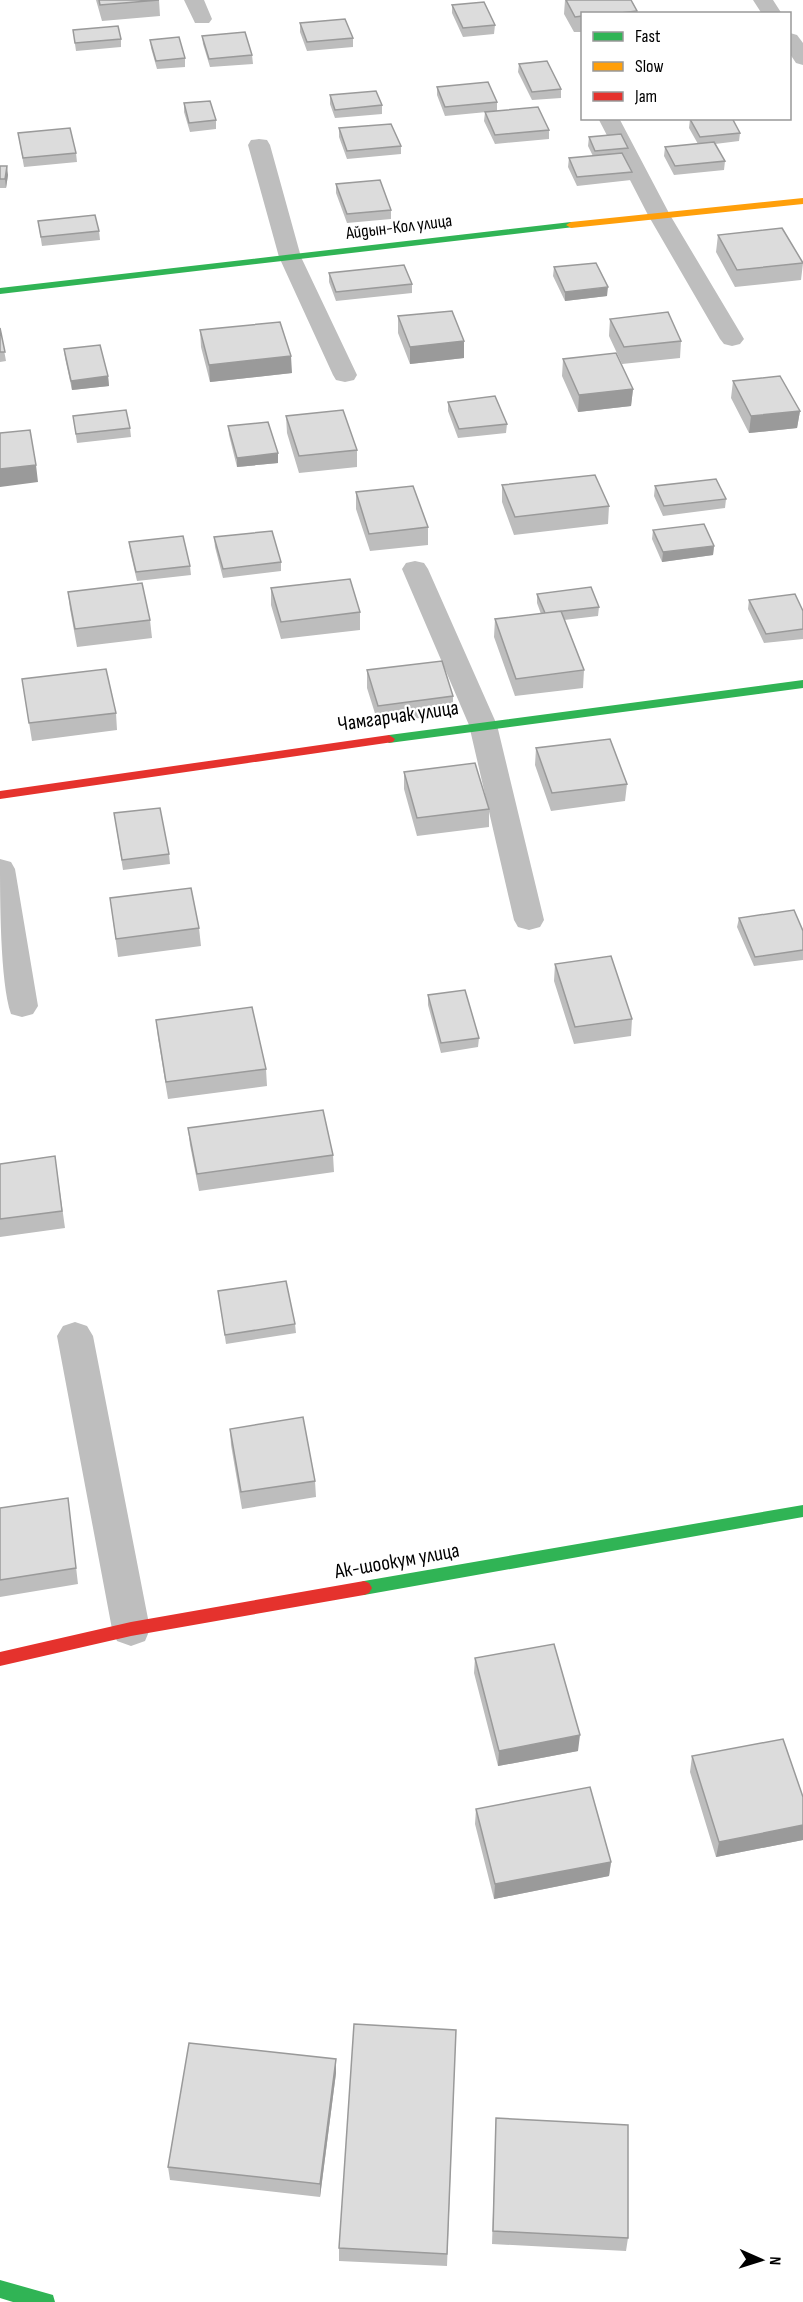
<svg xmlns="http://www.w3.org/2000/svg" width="803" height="2302" font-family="'Sofia Sans Condensed',sans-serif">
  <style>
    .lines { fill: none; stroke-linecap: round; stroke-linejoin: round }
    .street { fill: #bebebe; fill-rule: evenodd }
    .fast { fill: #30b455; fill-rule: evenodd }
    .slow { fill: #ff9f0a; fill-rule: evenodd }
    .jam { fill: #e5322d; fill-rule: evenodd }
    .wall { fill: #bdbdbd }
    .shaded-wall { fill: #9a9a9a }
    .building { fill: #dcdcdc; stroke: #9a9a9a; stroke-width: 1.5 }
    .labels { text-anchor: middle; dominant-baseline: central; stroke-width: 4.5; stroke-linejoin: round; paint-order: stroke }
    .far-street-label { font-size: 18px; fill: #000; stroke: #fff }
    .street-label { font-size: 21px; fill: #000; stroke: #fff }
  </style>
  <rect width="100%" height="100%" fill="#fff"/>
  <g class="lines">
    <path class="street" d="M184 0H204L212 19 209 23H195Z
      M753 0H773L782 14H762Z
      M790 33 797 35 803 43V65L796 63 790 54Z
      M598 118H619L670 215 744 339 740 344 732 346 724 344 720 339 648 215Z
      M259 139 267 140 270 145 301 257 357 375 354 380 345 382 336 380 333 375 279 257 248 145 251 140Z
      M415 561 424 563 428 569 497 725 544 920 540 927 529 930 518 927 514 920 469 725 402 569 406 563Z
      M0 859 11 862 15 869 38 1006 33 1014 22 1017 11 1014C0 982 0 898 0 859Z
      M75 1322 87 1326 93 1336 150 1629 145 1641 131 1646 117 1641 112 1629 57 1336 63 1326Z"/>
    <path class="fast" d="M571 222 574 223V227L0 294V288Z
      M803 680V688L389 743 383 739 389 735Z
      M803 1505V1517L364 1595 359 1593 356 1588 359 1583 364 1581Z
      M0 2280 46 2293 53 2295 55 2302H13L0 2298Z"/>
    <path class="slow" d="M803 198V204L571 228 566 225 571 222Z"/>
    <path class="jam" d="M389 735 395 739 393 742 0 799V791Z
      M364 1581 369 1583 372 1588 369 1593 364 1595 131 1636 0 1666V1652L131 1622Z"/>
  </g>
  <path class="wall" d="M96 0H159L160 16 102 21Z
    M565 0H631L637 11V14H582V32H574L564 14Z
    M452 5 495 25 494 34 463 37 452 13Z
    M300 23 353 38V47L307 51 300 32Z
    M73 30 121 39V47L76 51Z
    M202 36 252 55 253 64 210 67 203 44Z
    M150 40 185 58V67L157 69 151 48Z
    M519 64 561 89V98L532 100 518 72Z
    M437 87 497 102V111L445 116 437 95Z
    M330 95 382 105V114L335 118 330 104Z
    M184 103 216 120V129L190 132 184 112Z
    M485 112 549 130V139L495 144 484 121Z
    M690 119 740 133 739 141 715 144 725 161 724 170 674 175 664 156 665 147 698 144 689 128Z
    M339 128 401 146V154L347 159 339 137Z
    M18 133 76 153 77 162 24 167Z
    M589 137 628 148 627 157H624L632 172 631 180 577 186 568 167 569 158 593 156 588 146Z
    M0 166 8 175 6 188H0Z
    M336 184 391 210V219L347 223 336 193Z
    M38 221 99 231 100 240 42 246Z
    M718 235 803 263 801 280 735 287 716 252Z
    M554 267 607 296 565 301 553 276Z
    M329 273 412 284V293L336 301 329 282Z
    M398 316 464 358 410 364 398 333Z
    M610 319 681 341 680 358 622 364 609 336Z
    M0 328 6 361 0 362Z
    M200 330 292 373 210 382 201 347Z
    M64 349 108 376 109 386 72 390 65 358Z
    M563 359 633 389 631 406 578 412 562 376Z
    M733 381 800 411 797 428 749 433 731 398Z
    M448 402 507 424 506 433 458 438 448 411Z
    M73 416 130 428 131 437 77 443Z
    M286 416 357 450V467L299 473 287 433Z
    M228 426 278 453V463L237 467 229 435Z
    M502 485 609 506 608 524 514 535 502 502Z
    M655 486 726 499 725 508 663 516 654 496Z
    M356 492 428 527V545L370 551 356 509Z
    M653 530 714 546 713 555 662 562 652 539Z
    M214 537 281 562V571L223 578 215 547Z
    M129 542 190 566 191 575 137 581 130 551Z
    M271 588 360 612V630L281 639 271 605Z
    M68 592 150 620 152 638 77 647 70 609Z
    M537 594 599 607 598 616 564 620 584 670 583 688 515 696 494 637 495 619 541 614 537 603Z
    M749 600 803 611V639L764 643 748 609Z
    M367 670 453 696V714L378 723 367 688Z
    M22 679 116 713 117 730 32 741Z
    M536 748 627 784 625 801 551 811 535 765Z
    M404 772 489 809V827L417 836 404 789Z
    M114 813 169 854 170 864 123 870Z
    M110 898 199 928 201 946 118 957Z
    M739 918 803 931V960L754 966 737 927Z
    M555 964 632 1019 631 1036 574 1044 554 981Z
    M428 995 479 1038 478 1047 441 1053 428 1005Z
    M156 1020 266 1069 267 1086 168 1099 158 1038Z
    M188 1128 333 1155 334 1172 199 1191 190 1145Z
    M55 1156 65 1228 0 1237V1164Z
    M218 1291 295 1324 296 1333 226 1344Z
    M230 1429 315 1481 316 1497 242 1509 231 1445Z
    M68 1498 78 1584 0 1597V1508Z
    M475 1658 578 1751 498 1766 474 1673Z
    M692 1756 803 1797V1840L716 1857 690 1772Z
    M476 1809 611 1862 609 1876 494 1899 475 1824Z
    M456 2030 447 2266 339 2261V2248Z
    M336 2059V2073L320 2197 170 2180 168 2167Z
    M496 2118 628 2238 626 2251 492 2244Z"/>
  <path class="shaded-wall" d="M7 166 8 175 6 188 5 179Z
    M608 287 607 296 565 301V292Z
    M464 341V358L410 364V347Z
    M291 356 292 373 210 382 209 365Z
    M108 376 109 386 72 390 71 381Z
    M633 389 631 406 578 412 579 395Z
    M800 411 797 428 749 433 751 416Z
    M278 453V463L237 467V458Z
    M36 465 38 482 0 487V469Z
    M714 546 713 555 662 562 663 552Z
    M580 1735 578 1751 498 1766 499 1751Z
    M803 1825V1840L716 1857 719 1842Z
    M611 1862 609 1876 494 1899 495 1884Z
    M336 2059V2073L320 2197V2184Z"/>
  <path class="building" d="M99 0H159L100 5Z
    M566 0H631L637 11 612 14H582V16L575 17Z
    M484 2 495 25 463 28 452 5Z
    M345 19 353 38 307 42 300 23Z
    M118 26 121 39 75 43 73 30Z
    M245 32 252 55 209 59 202 36Z
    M179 37 185 58 156 61 150 40Z
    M547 61 561 89 532 92 519 64Z
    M488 82 497 102 445 107 437 87Z
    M376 91 382 105 335 110 330 95Z
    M210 101 216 120 189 123 184 103Z
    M538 107 549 130 495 135 485 112Z
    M698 118H732L740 133 700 137 690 119Z
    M391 124 401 146 347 151 339 128Z
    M70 128 76 153 23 158 18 133Z
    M621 134 628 148 595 151 589 137Z
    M714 142 725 161 675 166 665 147Z
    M622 153 632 172 577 177 569 158Z
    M0 166H7L5 179H0Z
    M380 180 391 210 347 214 336 184Z
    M95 215 99 231 41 237 38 221Z
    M782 228 803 263 737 270 718 235Z
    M596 263 608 287 565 292 554 267Z
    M404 265 412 284 336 292 329 273Z
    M452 311 464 341 410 347 398 316Z
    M668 312 681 341 624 347 610 319Z
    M280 322 291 356 209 365 200 330Z
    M0 328 5 352H0Z
    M100 345 108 376 71 381 64 349Z
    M616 353 633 389 579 395 563 359Z
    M780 376 800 411 751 416 733 381Z
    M495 396 507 424 459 429 448 402Z
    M126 410 130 428 76 434 73 416Z
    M343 410 357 450 299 456 286 416Z
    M268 422 278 453 237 458 228 426Z
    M30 430 36 465 0 469V433Z
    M595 475 609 506 515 517 502 485Z
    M716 479 726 499 664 506 655 486Z
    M413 486 428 527 369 534 356 492Z
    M704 524 714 546 663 552 653 530Z
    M272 531 281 562 223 569 214 537Z
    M183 536 190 566 136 572 129 542Z
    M350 579 360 612 281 622 271 588Z
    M142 583 150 620 75 629 68 592Z
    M591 587 599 607 545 613 537 594Z
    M795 594 803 611V629L766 634 749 600Z
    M561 611 584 670 516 679 495 619Z
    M442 661 453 696 378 706 367 670Z
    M106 669 116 713 29 723 22 679Z
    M610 739 627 784 552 793 536 748Z
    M475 763 489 809 417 818 404 772Z
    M160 808 169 854 122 860 114 813Z
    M191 888 199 928 116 939 110 898Z
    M794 910 803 931V950L755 957 739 918Z
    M611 956 632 1019 575 1027 555 964Z
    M465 990 479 1038 441 1043 428 995Z
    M252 1007 266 1069 166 1082 156 1020Z
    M323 1110 333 1155 197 1174 188 1128Z
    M55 1156 62 1211 0 1219V1164Z
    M286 1281 295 1324 225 1335 218 1291Z
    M303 1417 315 1481 241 1492 230 1429Z
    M68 1498 76 1568 0 1580V1508Z
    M554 1644 580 1735 499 1751 475 1658Z
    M783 1739 803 1797V1825L719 1842 692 1756Z
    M590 1787 611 1862 495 1884 476 1809Z
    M354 2024 456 2030 447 2254 339 2248Z
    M189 2043 336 2059 320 2184 168 2167Z
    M496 2118 628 2125V2238L493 2231Z"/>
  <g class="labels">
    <g class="far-street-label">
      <text transform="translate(399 227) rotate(-7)">Айдын-Кол улица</text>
    </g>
    <g class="street-label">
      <text transform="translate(398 716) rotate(-8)">Чамгарчак улица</text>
      <text transform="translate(397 1561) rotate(-10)">Ак-шоокум улица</text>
    </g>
  </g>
  <rect x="581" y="12" width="210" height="108" fill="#ffffff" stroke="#999999" stroke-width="1.5"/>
  <rect x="593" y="32" width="30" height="9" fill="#30b455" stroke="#999999" stroke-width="1.5"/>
  <text x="635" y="42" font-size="18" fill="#000000">Fast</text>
  <rect x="593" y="62" width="30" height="9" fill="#ff9f0a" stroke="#999999" stroke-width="1.5"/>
  <text x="635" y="72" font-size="18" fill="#000000">Slow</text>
  <rect x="593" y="92" width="30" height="9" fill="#e5322d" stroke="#999999" stroke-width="1.5"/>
  <text x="635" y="102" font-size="18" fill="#000000">Jam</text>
  <g transform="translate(761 2260) rotate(93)" stroke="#ffffff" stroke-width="4.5" paint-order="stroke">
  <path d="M0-4.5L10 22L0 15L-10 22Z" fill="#000000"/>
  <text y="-9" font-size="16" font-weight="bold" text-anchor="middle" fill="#000000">N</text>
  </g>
</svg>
